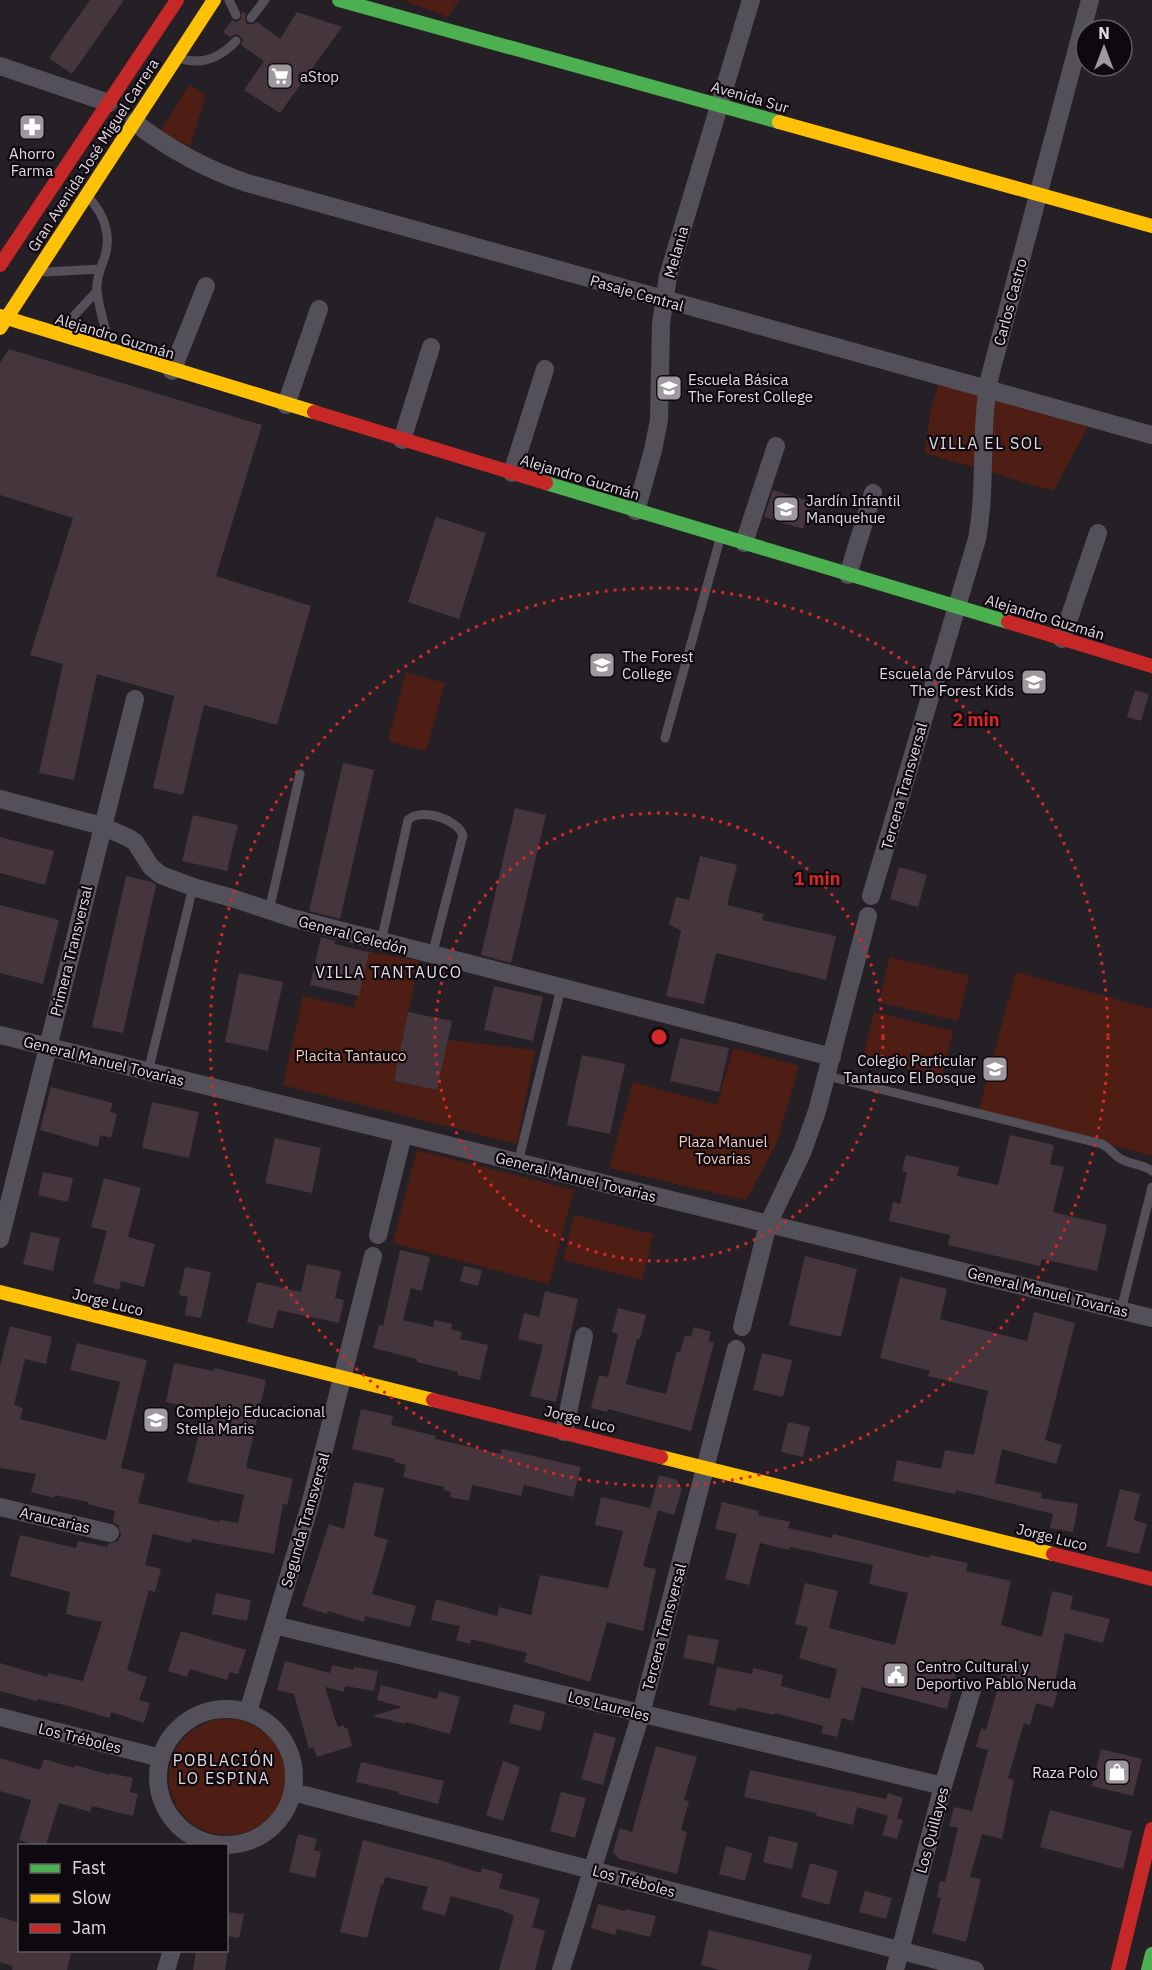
<svg xmlns="http://www.w3.org/2000/svg" width="1152" height="1970" font-family="'IBM Plex Sans',sans-serif">
  <style>
    .green { fill: #4e1e14 }
    .building { fill: #45353c }
    .lines { fill: none; stroke-linecap: round; stroke-linejoin: round }
    .lane { stroke: #53505a; stroke-width: 9 }
    .street { stroke: #53505a; stroke-width: 18 }
    .fast { stroke: #4caf50; stroke-width: 14 }
    .slow { stroke: #ffc107; stroke-width: 14 }
    .jam { stroke: #c62828; stroke-width: 14 }
    .ring { fill: none; stroke: #d62828; stroke-width: 3; stroke-dasharray: 3 6 }
    .labels { text-anchor: middle; dominant-baseline: central; stroke-width: 4.5; stroke-linejoin: round; paint-order: stroke }
    .poi-label { font-size: 15px; fill: #e0d9e0; stroke: #0e090e; text-anchor: start }
    .street-label { font-size: 15px; fill: #e0d9e0; stroke: #0e090e }
    .park-label { font-size: 15px; fill: #f4c9bf; stroke: #0e090e }
    .neighbourhood-label { font-size: 16px; letter-spacing: 1.5px; fill: #e0d9e0; stroke: #0e090e }
    .centre { fill: #d62828; stroke: #0e090e; stroke-width: 3 }
    .ring-label { font-size: 18px; text-anchor: middle; font-weight: bold; fill: #d62828; stroke: #0e090e; stroke-width: 4.5; stroke-linejoin: round; paint-order: stroke }
  </style>
  <rect width="100%" height="100%" fill="#252025"/>
  <path class="green" d="M403 0H459L448 17Z
    M189 85 206 94 190 146 160 132Z
    M939 384 1088 427 1053 491 925 453 931 408Z
    M406 672 445 683 426 751 388 741Z
    M369 952 419 961 394 1081 437 1090 448 1040 535 1050 517 1144 283 1085 303 996 354 1008Z
    M890 957 969 976 958 1021 879 1002Z
    M1016 972 1152 1009V1156L979 1109Z
    M874 1012 953 1031 942 1077 863 1058Z
    M733 1048 799 1066 777 1142 746 1200 609 1168 633 1082 717 1105Z
    M417 1150 574 1190 549 1284 393 1243Z
    M574 1215 653 1234 642 1280 563 1260Z
    M169 1777a58 58 0 1 1 116 0a58 58 0 1 1-116 0Z"/>
  <path class="building" d="M90 0H124L72 74 49 58Z
    M242 11 246 14 245 20 247 24H253L257 22 280 39 297 12 342 27 280 113 244 90 264 61 241 45 243 40 240 36 235 34 230 37 223 32 232 20 236 22 241 19Z
    M9 349 262 425 216 576 311 606 277 725 204 705 183 795 153 788 174 696 97 674 74 780 39 773 63 664 30 655 73 518 0 495V363Z
    M773 490 812 502 803 529 764 517Z
    M436 517 486 533 459 619 408 602Z
    M1135 690 1149 694 1141 721 1127 717Z
    M343 763 374 770 340 919 309 911Z
    M515 808 546 815 511 963 481 955Z
    M193 815 238 825 227 871 182 861Z
    M0 837 54 851 45 885 0 873Z
    M700 856 737 865 727 905 764 914 762 920 836 936 826 980 716 953 704 1004 666 996 681 931 669 924 676 897 689 900Z
    M899 867 927 875 918 907 890 899Z
    M126 876 152 882 156 885 123 1033 92 1027Z
    M0 905 59 920 43 984 0 973Z
    M321 937 335 941 334 944 369 952 359 996 310 985Z
    M239 973 283 982 268 1051 225 1042Z
    M494 986 543 997 533 1041 484 1030Z
    M408 1012 452 1021 437 1090 394 1081Z
    M680 1038 729 1048 719 1092 670 1081Z
    M582 1055 625 1064 610 1134 567 1125Z
    M51 1087 113 1103 110 1112 117 1114 111 1138 100 1135 98 1147 40 1130Z
    M152 1102 199 1112 189 1158 142 1148Z
    M1010 1135 1054 1145 1050 1164 1064 1167 1053 1212 1107 1225 1097 1271 1042 1259 1040 1266 948 1245 950 1235 889 1221 893 1202 900 1204 907 1172 902 1171 906 1155 959 1167 957 1176 998 1185Z
    M275 1138 321 1148 312 1193 265 1183Z
    M43 1172 73 1178 68 1202 38 1195Z
    M104 1178 141 1188 128 1237 155 1244 144 1287 121 1281 119 1290 93 1283 107 1231 91 1227Z
    M31 1232 60 1238 53 1271 23 1264Z
    M400 1250 430 1257 422 1291 411 1288 403 1320 433 1327 434 1320 452 1324 451 1329 462 1332 460 1339 488 1345 480 1380 457 1375 458 1372 417 1362V1359L373 1348 379 1325 383 1326Z
    M805 1256 857 1269 841 1337 789 1325Z
    M307 1264 341 1271 335 1298 344 1300 339 1323 278 1310 273 1329 247 1322 257 1282 301 1292Z
    M464 1266 482 1270 478 1286 460 1281Z
    M185 1267 211 1272 201 1318 185 1315 188 1297 179 1295Z
    M900 1277 947 1289 940 1319 1027 1341 1034 1312 1075 1323 1045 1440 1062 1445 1056 1464 1002 1449 995 1483 1042 1493 1041 1498 1078 1504 1073 1532 1050 1528 1053 1514 956 1490 955 1494 893 1481 897 1460 941 1469 945 1450 974 1455 988 1391 928 1376 930 1371 880 1358Z
    M545 1291 578 1299 556 1402 530 1396 543 1345 518 1339 524 1313 539 1317Z
    M618 1308 646 1315 640 1339H637L626 1384 666 1394 677 1351 680 1352 685 1335 691 1337 694 1327 711 1332 708 1341 714 1343 691 1431 608 1409 607 1412 591 1408 599 1375 608 1377 618 1334 612 1332Z
    M10 1326 52 1337 46 1364 25 1359 14 1405 23 1408 20 1419 106 1440 120 1382 70 1370 77 1343 147 1360 121 1468 145 1474 138 1503 220 1522V1520L238 1523 244 1495 187 1482 205 1410 166 1402 174 1363 214 1371V1368L266 1380 246 1468 293 1479 287 1505 283 1504 274 1554 192 1539 191 1543 153 1534 145 1565 161 1569 155 1592 149 1590 127 1670 147 1677 139 1700 150 1703 144 1723 111 1712 109 1718 69 1706 37 1699V1701L0 1691V1663L47 1677 48 1673 83 1681 102 1622 66 1614 70 1592 10 1576 20 1535 76 1548 78 1541 107 1547 108 1544 118 1541 121 1535 118 1525 113 1522 115 1511 88 1504V1502L55 1495 54 1498 31 1492 36 1474 0 1468V1366Z
    M762 1353 792 1360 783 1397 753 1390Z
    M361 1409 393 1416 391 1425 436 1436 435 1439 501 1454 502 1449 581 1467 573 1497 524 1485 521 1496 472 1485 469 1501 450 1497 451 1492 443 1490 444 1487 403 1477 406 1465 395 1462V1459L352 1449Z
    M788 1422 810 1427 803 1457 781 1452Z
    M659 1475 677 1480 682 1489 674 1515 658 1510 643 1566 656 1569 643 1631 607 1622 590 1682 524 1662 527 1653 471 1639 470 1644 456 1640 460 1626 431 1620 436 1599 497 1616 499 1607 531 1615 540 1575 608 1588 623 1531 595 1525 601 1497 650 1508Z
    M354 1482 384 1488 374 1536 388 1540 372 1594 416 1606 410 1627 365 1616 364 1622 328 1611 327 1614 302 1606 329 1524 344 1529Z
    M1120 1489 1140 1494 1134 1520 1147 1524 1139 1554 1106 1546Z
    M722 1502 759 1511 758 1515 790 1522 788 1528 832 1538 833 1534 929 1558 930 1555 968 1563 966 1571 1011 1581 1001 1625 1042 1637 1052 1591 1073 1596 1070 1609 1110 1619 1103 1643 1065 1633 1054 1686 1059 1687 1053 1708 1036 1703 1030 1725 1024 1723 1008 1778 1014 1780 1002 1839 982 1834 970 1877 981 1879 966 1942 932 1933 941 1898 937 1897 940 1881 945 1882 958 1828 949 1826 954 1807 972 1811 988 1750 976 1747 981 1728 986 1730 1002 1672 989 1668 990 1666 960 1659 947 1709 862 1687 853 1721 842 1718 837 1737 821 1733 823 1726 775 1713 774 1715 737 1707 736 1711 709 1705 717 1667 752 1674 753 1668 783 1675 781 1686 830 1699 837 1669 799 1658 808 1627 795 1624 805 1583 838 1591 829 1628 895 1645 908 1593 869 1584 873 1565 790 1547 789 1550 760 1543 749 1585 725 1579 737 1534 715 1529Z
    M216 1593 251 1600 247 1621 212 1614Z
    M181 1631 246 1650 238 1674 230 1672 227 1680 190 1669 187 1677 168 1671Z
    M688 1635 719 1640 714 1664 683 1658Z
    M285 1661 330 1673 332 1665 353 1670 354 1667 378 1671 374 1691 345 1686 344 1692 325 1687 337 1725 338 1727 344 1725V1728L347 1727 352 1746 317 1757 313 1747 309 1749 294 1694 277 1690Z
    M381 1685 437 1699 439 1691 460 1697 450 1734 406 1722 405 1724 373 1716 402 1707 377 1700Z
    M514 1704 545 1712 541 1731 509 1723Z
    M594 1732 616 1738 603 1785 581 1779Z
    M656 1746 697 1757 684 1800 689 1801 681 1830 687 1832 677 1874 619 1859 613 1852 620 1828 632 1832Z
    M1101 1749 1142 1759 1133 1796 1092 1786Z
    M0 1758 40 1770 44 1759 74 1768 75 1765 110 1775V1773L133 1778 130 1792 138 1794 133 1816 92 1806 90 1812 59 1803 46 1845H35L19 1840 31 1800 0 1791Z
    M503 1761 520 1767 503 1821 486 1815Z
    M361 1762 444 1781 438 1804 399 1794V1792L356 1782Z
    M750 1770 886 1799 888 1793 903 1798 897 1818 903 1820 897 1839 882 1835 888 1816 857 1807 853 1825 816 1816 817 1813 744 1797Z
    M561 1792 586 1798 575 1838 550 1831Z
    M1050 1810 1132 1831 1123 1869 1040 1847Z
    M298 1834 317 1839 314 1850 321 1852 315 1878 289 1872Z
    M769 1836 798 1843 792 1869 763 1862Z
    M363 1840 436 1859 481 1873 482 1868 503 1874 499 1888 540 1899 532 1927 545 1931 535 1970H499L514 1916 502 1910 451 1896 445 1916 421 1909 428 1887 385 1877 383 1885H381L367 1938 340 1932Z
    M726 1846 752 1853 745 1881 719 1874Z
    M810 1863 838 1871 829 1905 801 1897Z
    M865 1891 892 1898 886 1919 859 1912Z
    M598 1904 625 1911 626 1909 656 1916 650 1937 617 1929 615 1935 591 1928Z
    M226 1912 244 1914 239 1938 226 1936Z
    M0 1917 20 1923V1950H58L71 1954 67 1970H12L13 1966 0 1962Z
    M709 1930 812 1955 808 1970H720L701 1965Z
    M196 1950H228L225 1970H193Z"/>
  <g class="lines">
    <path class="lane" d="M229 0 236 15
      M251 18 265 0
      M182 59C203 65 221 57 236 41
      M89 198C105 215 112 237 104 259 100 270 96 280 97 291 99 310 106 329 110 347
      M45 272 100 269
      M60 331 97 291
      M665 738 720 539
      M269 911 300 774
      M381 942 408 820C421 807 457 819 463 835L432 955
      M148 1072 193 887
      M827 1076 1102 1144C1110 1148 1112 1153 1118 1157 1128 1165 1142 1163 1152 1171
      M518 1163 561 988
      M1121 1310 1152 1187"/>
    <path class="street" d="M0 66 109 103
      M134 122C169 149 205 169 247 183L1152 435
      M172 371 206 286
      M286 405 319 309
      M402 440 431 347
      M512 473 545 369
      M636 511 653 450 659 420 661 324 668 276 751 0
      M744 543 776 446
      M848 575 873 493
      M1062 639 1098 533
      M0 799 102 826 129 838 135 842 151 867 161 875 193 887 232 898 292 918 832 1057
      M871 896 977 539C987 485 979 430 990 376L1090 0
      M0 1035 1152 1318
      M378 1235 403 1135
      M0 1239 135 699
      M742 1327 768 1224 802 1153 817 1111 868 916
      M564 1432 584 1336
      M0 1507 110 1533
      M274 1625 943 1786
      M158 1777a68 68 0 1 1 136 0a68 68 0 1 1-136 0Z
      M248 1712 310 1505 373 1256
      M0 1717 161 1758
      M293 1792 975 1970
      M166 1970 172 1950
      M561 1970 641 1714 736 1349
      M895 1970 943 1786 972 1690"/>
    <path class="fast" d="M339 0 779 122
      M546 483 1008 622
      M1148 1970 1152 1954"/>
    <path class="slow" d="M779 122 1152 226
      M0 316 314 412
      M0 328 214 0
      M0 1292 433 1400
      M661 1457 1053 1554"/>
    <path class="jam" d="M0 265 177 0
      M314 412 546 483
      M1008 622 1152 666
      M433 1400 661 1457
      M1053 1554 1152 1579
      M1118 1970 1152 1829"/>
  </g>
  <g class="ring">
    <circle cx="659" cy="1037" r="224"/>
    <circle cx="659" cy="1037" r="449"/>
  </g>
  <defs>
    <symbol id="supermarket-square" viewBox="-11 -11 22 22"><rect x="-9" y="-9" width="18" height="18" rx="4" fill="#9f989f" stroke="#0e090e"/><path d="M-6-5.5h2.5l.6 2H6L4.5 2H-2.5L-4.4-4H-6ZM-1.5 3.2a1.3 1.3 0 1 0 .1 0ZM3 3.2a1.3 1.3 0 1 0 .1 0Z" fill="#fff"/></symbol>
    <symbol id="pharmacy-square" viewBox="-11 -11 22 22"><rect x="-9" y="-9" width="18" height="18" rx="4" fill="#9f989f" stroke="#0e090e"/><path d="M-2-6h4v4h4v4h-4v4h-4v-4h-4v-4h4Z" fill="#fff"/></symbol>
    <symbol id="school-square" viewBox="-11 -11 22 22"><rect x="-9" y="-9" width="18" height="18" rx="4" fill="#9f989f" stroke="#0e090e"/><path d="M0-5L7-2L0 1L-7-2ZM-4 1L0 2.5L4 1V4Q0 6-4 4Z" fill="#fff"/></symbol>
    <symbol id="civic-square" viewBox="-11 -11 22 22"><rect x="-9" y="-9" width="18" height="18" rx="4" fill="#9f989f" stroke="#0e090e"/><path d="M-.6-6.5H3V-4.5H.6V-3L4-1V1h2V6H-6V1h2V-1L-.6-3ZM-1.2 2.5V6h2.4V2.5Z" fill="#fff"/></symbol>
    <symbol id="shop-square" viewBox="-11 -11 22 22"><rect x="-9" y="-9" width="18" height="18" rx="4" fill="#9f989f" stroke="#0e090e"/><path d="M-5-2.5h2.3a2.7 3.5 0 0 1 5.4 0H5L5.5 6h-11ZM-1.5-2.5h3a1.5 2.3 0 0 0-3 0Z" fill="#fff"/></symbol>
  </defs>
  <g fill-rule="evenodd">
    <use href="#supermarket-square" x="265" y="61" width="30" height="30"/>
    <use href="#pharmacy-square" x="17" y="112" width="30" height="30"/>
    <use href="#school-square" x="654" y="373" width="30" height="30"/>
    <use href="#school-square" x="771" y="494" width="30" height="30"/>
    <use href="#school-square" x="587" y="650" width="30" height="30"/>
    <use href="#school-square" x="1019" y="667" width="30" height="30"/>
    <use href="#school-square" x="980" y="1054" width="30" height="30"/>
    <use href="#school-square" x="141" y="1405" width="30" height="30"/>
    <use href="#civic-square" x="881" y="1660" width="30" height="30"/>
    <use href="#shop-square" x="1102" y="1757" width="30" height="30"/>
  </g>
  <g class="labels">
    <g class="poi-label">
      <text x="300" y="76">aStop</text>
      <text x="32" y="153" text-anchor="middle">Ahorro<tspan x="32" dy="17">Farma</tspan></text>
      <text x="688" y="379">Escuela Básica<tspan x="688" dy="17">The Forest College</tspan></text>
      <text x="806" y="500">Jardín Infantil<tspan x="806" dy="17">Manquehue</tspan></text>
      <text x="622" y="656">The Forest<tspan x="622" dy="17">College</tspan></text>
      <text x="1014" y="673" text-anchor="end">Escuela de Párvulos<tspan x="1014" dy="17">The Forest Kids</tspan></text>
      <text x="976" y="1060" text-anchor="end">Colegio Particular<tspan x="976" dy="17">Tantauco El Bosque</tspan></text>
      <text x="176" y="1411">Complejo Educacional<tspan x="176" dy="17">Stella Maris</tspan></text>
      <text x="916" y="1666">Centro Cultural y<tspan x="916" dy="17">Deportivo Pablo Neruda</tspan></text>
      <text x="1098" y="1772" text-anchor="end">Raza Polo</text>
    </g>
    <g class="street-label">
      <text transform="translate(750 97) rotate(16)">Avenida Sur</text>
      <text transform="translate(93 155) rotate(-57)">Gran Avenida José Miguel Carrera</text>
      <text transform="translate(676 252) rotate(-74)">Melania</text>
      <text transform="translate(637 293) rotate(16)">Pasaje Central</text>
      <text transform="translate(1010 302) rotate(-75)">Carlos Castro</text>
      <text transform="translate(115 336) rotate(17)">Alejandro Guzmán</text>
      <text transform="translate(580 477) rotate(17)">Alejandro Guzmán</text>
      <text transform="translate(1045 617) rotate(17)">Alejandro Guzmán</text>
      <text transform="translate(904 786) rotate(-74)">Tercera Transversal</text>
      <text transform="translate(353 935) rotate(15)">General Celedón</text>
      <text transform="translate(71 951) rotate(-76)">Primera Transversal</text>
      <text transform="translate(104 1061) rotate(14)">General Manuel Tovarias</text>
      <text transform="translate(576 1177) rotate(14)">General Manuel Tovarias</text>
      <text transform="translate(1048 1292) rotate(14)">General Manuel Tovarias</text>
      <text transform="translate(108 1302) rotate(14)">Jorge Luco</text>
      <text transform="translate(580 1419) rotate(14)">Jorge Luco</text>
      <text transform="translate(55 1520) rotate(13)">Araucarias</text>
      <text transform="translate(305 1520) rotate(-74)">Segunda Transversal</text>
      <text transform="translate(1052 1537) rotate(14)">Jorge Luco</text>
      <text transform="translate(664 1627) rotate(-75)">Tercera Transversal</text>
      <text transform="translate(609 1706) rotate(14)">Los Laureles</text>
      <text transform="translate(80 1738) rotate(14)">Los Tréboles</text>
      <text transform="translate(932 1830) rotate(-75)">Los Quillayes</text>
      <text transform="translate(634 1881) rotate(15)">Los Tréboles</text>
    </g>
    <g class="park-label">
      <text x="351" y="1055">Placita Tantauco</text>
      <text x="723" y="1141">Plaza Manuel<tspan x="723" dy="17">Tovarias</tspan></text>
    </g>
    <g class="neighbourhood-label">
      <text x="986" y="443">VILLA EL SOL</text>
      <text x="389" y="972">VILLA TANTAUCO</text>
      <text x="224" y="1760">POBLACIÓN<tspan x="224" dy="18">LO ESPINA</tspan></text>
    </g>
  </g>
  <circle cx="659" cy="1037" r="9" class="centre"/>
  <g class="ring-label">
    <text x="976" y="726">2 min</text>
    <text x="817" y="885">1 min</text>
  </g>
  <rect x="18" y="1844" width="210" height="108" fill="#0e090e" stroke="#625c62" stroke-width="1.5"/>
  <rect x="30" y="1864" width="30" height="9" fill="#4caf50" stroke="#625c62" stroke-width="1.5"/>
  <text x="72" y="1874" font-size="18" fill="#e0d9e0">Fast</text>
  <rect x="30" y="1894" width="30" height="9" fill="#ffc107" stroke="#625c62" stroke-width="1.5"/>
  <text x="72" y="1904" font-size="18" fill="#e0d9e0">Slow</text>
  <rect x="30" y="1924" width="30" height="9" fill="#c62828" stroke="#625c62" stroke-width="1.5"/>
  <text x="72" y="1934" font-size="18" fill="#e0d9e0">Jam</text>
  <g transform="translate(1104 48)"><circle r="28" fill="#0e090e" stroke="#625c62" stroke-width="1.5"/>
  <path d="M0-4.5L10 22L0 15L-10 22Z" fill="#9f989f"/>
  <text y="-9" font-size="16" font-weight="bold" text-anchor="middle" fill="#e0d9e0">N</text>
  </g>
</svg>
